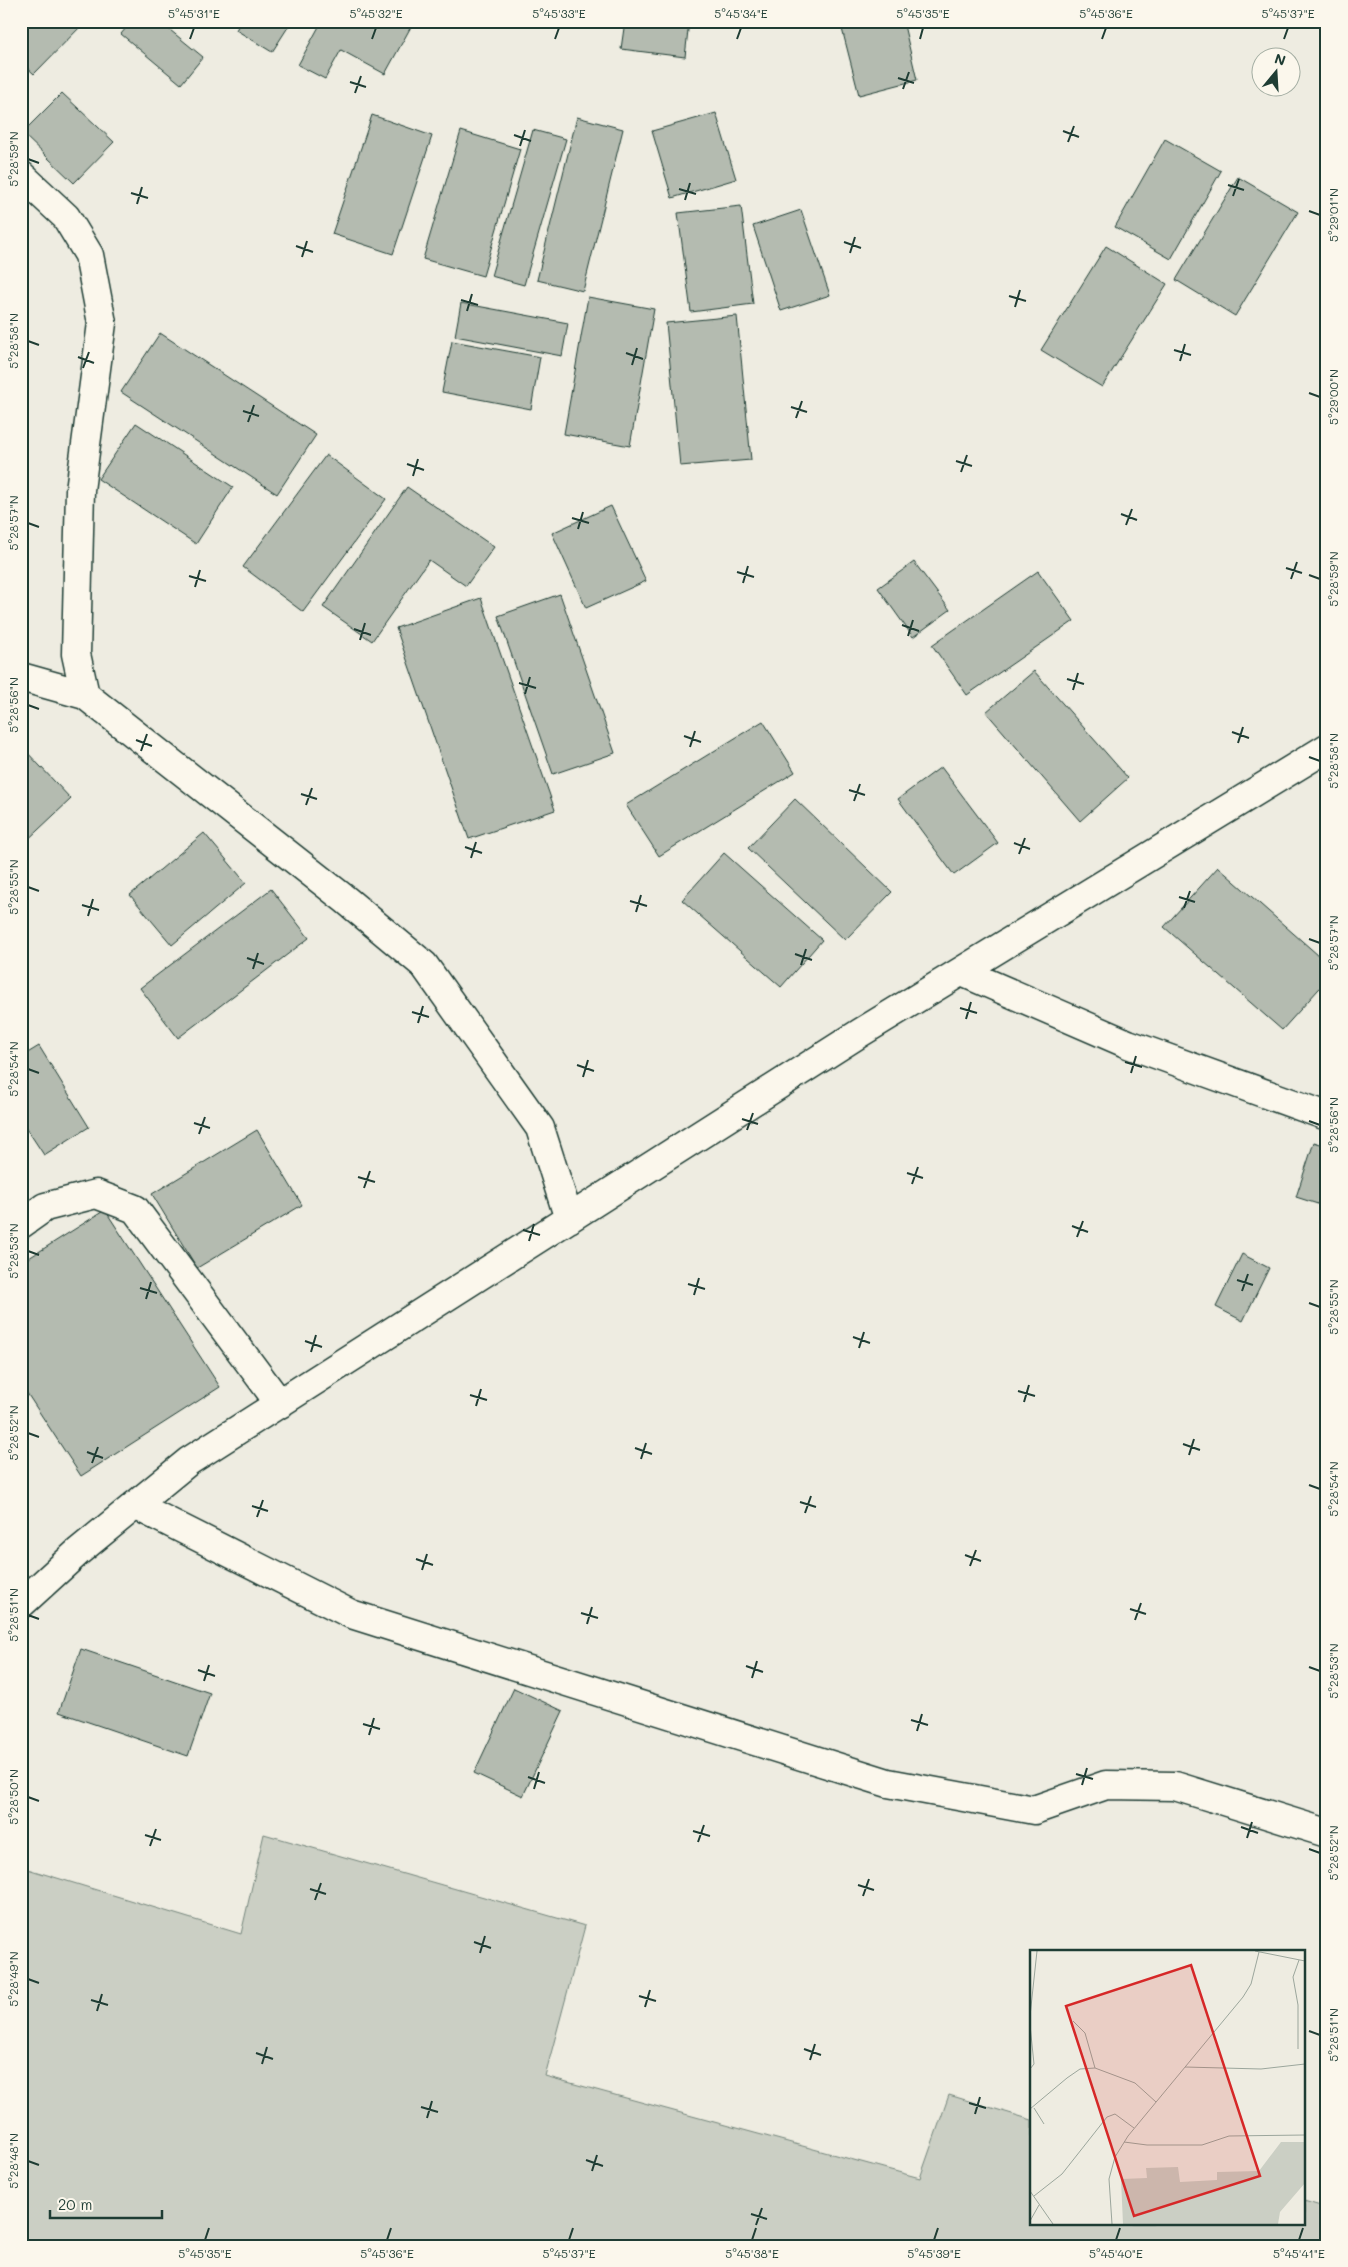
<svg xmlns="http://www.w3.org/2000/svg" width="1348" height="2267" font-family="Mali,sans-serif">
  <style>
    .green { fill: #cbcfc4; stroke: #75867c }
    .building { fill: #b4bbb0; stroke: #1f3d34 }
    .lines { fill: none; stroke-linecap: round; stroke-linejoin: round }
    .minor-casing { stroke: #1f3d34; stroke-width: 31 }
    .minor { stroke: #fbf7ec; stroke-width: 28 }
    .ticks { fill: none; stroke: #1f3d34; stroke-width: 2 }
    .inset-road { fill: none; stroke: #9ba69c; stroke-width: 1 }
    .view { fill: #d62828; fill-opacity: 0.15; stroke: #d62828; stroke-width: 2.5 }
    .inset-edge { fill: none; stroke: #1f3d34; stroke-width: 2.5 }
    .neatline { fill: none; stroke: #1f3d34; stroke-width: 2 }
    .ticks-label { font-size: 12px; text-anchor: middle; fill: #1f3d34 }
  </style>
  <rect width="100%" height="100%" fill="#eeece1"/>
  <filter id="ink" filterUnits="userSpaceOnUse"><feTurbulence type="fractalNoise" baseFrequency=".02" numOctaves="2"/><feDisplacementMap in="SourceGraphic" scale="10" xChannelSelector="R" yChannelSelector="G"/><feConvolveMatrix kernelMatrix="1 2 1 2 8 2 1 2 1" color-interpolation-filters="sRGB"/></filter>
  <g filter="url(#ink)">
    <path class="green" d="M264 1834 585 1926 545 2076 920 2178 949 2095 1032 2120V2223H1304V2201L1327 2208V2246H21V1867L241 1934Z"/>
    <path class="building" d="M21 21H86L34 74 21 62Z
      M132 21H159L203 57 181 84 121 34Z
      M241 21H292L272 52 236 30Z
      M322 21H409L413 23 385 74 341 50 325 79 298 65Z
      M625 21H689L685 57 621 49Z
      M840 21H903L917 80 859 95Z
      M62 93 114 142 74 183 22 133Z
      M716 113 736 179 672 198 652 131Z
      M372 115 432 136 393 254 332 234Z
      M577 117 623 129 583 291 537 280Z
      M533 130 566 139 524 285 491 276Z
      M461 131 520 149 483 276 423 259Z
      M1165 139 1221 171 1171 259 1115 227Z
      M1238 177 1298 212 1235 316 1176 280Z
      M741 206 753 304 691 312 678 213Z
      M801 210 830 295 781 311 753 226Z
      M1106 246 1167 284 1102 387 1041 350Z
      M588 297 654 309 630 446 564 434Z
      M461 303 568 323 562 356 455 336Z
      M737 316 751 460 680 466 666 323Z
      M160 333 316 435 277 494 121 392Z
      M452 341 540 357 531 409 442 392Z
      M136 423 233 487 196 544 98 479Z
      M326 455 386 499 303 612 243 567Z
      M407 487 494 547 466 586 429 560 372 641 323 607Z
      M611 506 646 581 586 608 552 533Z
      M914 562 950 610 913 637 878 588Z
      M1038 571 1074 621 967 695 932 645Z
      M560 594 615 753 553 774 498 616Z
      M481 598 555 810 469 839 396 628Z
      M1034 671 1128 778 1080 821 986 712Z
      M763 721 795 772 659 856 626 805Z
      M25 750 71 799 21 846V754Z
      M941 767 998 843 954 875 898 799Z
      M795 799 892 892 845 940 748 848Z
      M204 833 246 883 172 945 130 895Z
      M724 853 822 940 781 987 682 900Z
      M1218 867 1327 963V980L1282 1030 1164 927Z
      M271 889 309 938 178 1038 140 988Z
      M39 1046 89 1127 44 1155 21 1120V1057Z
      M257 1130 302 1205 197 1268 152 1194Z
      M1314 1142 1327 1146V1207L1296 1197Z
      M105 1210 220 1387 81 1476 21 1384V1263Z
      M1242 1254 1269 1268 1243 1321 1216 1307Z
      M81 1649 210 1693 188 1756 59 1712Z
      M514 1688 563 1711 523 1796 474 1773Z"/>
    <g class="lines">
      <defs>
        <path id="minor" d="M21 175 66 217 89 255 102 323 80 490 76 654 85 695 346 900 424 965 540 1128 569 1219
          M21 677 85 695
          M962 972 1128 1044 1327 1116
          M21 1224 45 1207 96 1194 135 1209 280 1404
          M135 1505 351 1614 888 1783 1034 1810 1106 1785 1175 1786 1327 1833
          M21 1604 79 1551 189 1461 860 1033 1327 748"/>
      </defs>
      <use href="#minor" class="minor-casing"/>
      <use href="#minor" class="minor"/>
    </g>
  </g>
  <path class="ticks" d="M190 39 194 28M372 39 376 28M555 39 559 28M737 39 741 28M920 39 923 28M1102 39 1106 28M1284 39 1288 28M898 78 914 83M350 82 366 87M903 89 909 72M355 93 361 76M1063 131 1079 137M514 135 531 141M1068 142 1074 126M520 146 525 130M28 159 39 163M1228 185 1244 190M679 189 696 194M131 193 148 198M1233 196 1239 179M685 200 690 183M137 204 142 187M1309 211 1320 215M844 242 861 248M296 246 313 252M850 253 855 237M302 257 307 241M1009 296 1026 301M461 300 478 305M1015 307 1020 290M467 311 472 294M28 341 39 345M1174 350 1191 355M626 353 643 359M78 357 94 363M1180 361 1185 344M632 365 637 348M83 368 89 352M1309 393 1320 397M791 407 807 412M243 411 259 416M796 418 802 401M248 422 254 405M956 461 972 466M407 464 424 470M961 472 967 455M413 476 418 459M1121 514 1137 520M572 518 589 523M28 523 39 527M1126 525 1132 509M578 529 583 512M1286 568 1302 573M737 572 754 577M1309 575 1320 579M189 576 206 581M1291 579 1297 562M743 583 748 566M195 587 200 570M902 625 919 631M354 629 371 635M908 636 913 620M360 640 365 623M1067 679 1084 684M519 683 536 688M1073 690 1078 673M525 694 530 677M28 705 39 709M1232 732 1249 738M684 736 701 742M136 740 152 746M1238 743 1243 727M690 747 695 731M141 751 147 734M1309 757 1320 761M849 790 865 795M301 794 317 799M854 801 860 784M306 805 312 788M1014 843 1030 849M465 847 482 853M1019 854 1025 838M471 858 476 842M28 887 39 891M1179 897 1195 902M630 901 647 906M82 905 99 910M1184 908 1190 891M636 912 641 895M88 916 93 899M1309 939 1320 943M795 954 812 960M247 958 264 964M801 965 806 949M253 969 258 953M960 1008 977 1013M412 1012 429 1017M966 1019 971 1002M418 1023 423 1006M1125 1062 1142 1067M577 1065 594 1071M28 1069 39 1073M1131 1073 1136 1056M583 1077 588 1060M742 1119 758 1124M1309 1121 1320 1125M194 1123 210 1128M747 1130 753 1113M199 1134 205 1117M907 1173 923 1178M358 1177 375 1182M912 1184 918 1167M364 1188 370 1171M1072 1226 1088 1232M523 1230 540 1235M1077 1237 1083 1221M529 1241 534 1224M28 1251 39 1255M1237 1280 1253 1285M688 1284 705 1289M140 1288 157 1293M1242 1291 1248 1274M694 1295 699 1278M146 1299 151 1282M1309 1303 1320 1307M853 1337 870 1343M305 1341 322 1347M859 1348 864 1332M311 1352 316 1335M1018 1391 1035 1396M470 1395 487 1400M1024 1402 1029 1385M476 1406 481 1389M28 1433 39 1437M1183 1444 1200 1450M635 1448 652 1454M87 1452 103 1458M1189 1455 1194 1439M641 1459 646 1443M92 1463 98 1447M1309 1485 1320 1489M800 1502 816 1507M252 1506 268 1511M805 1513 811 1496M257 1517 263 1500M965 1555 981 1561M416 1559 433 1565M970 1566 976 1550M422 1570 427 1554M1130 1609 1146 1614M581 1613 598 1618M28 1615 39 1619M1135 1620 1141 1603M587 1624 592 1607M746 1666 763 1672M1309 1667 1320 1671M198 1670 215 1676M752 1678 757 1661M204 1681 209 1665M911 1720 928 1725M363 1724 380 1729M917 1731 922 1714M369 1735 374 1718M1076 1774 1093 1779M528 1777 545 1783M1082 1785 1087 1768M534 1789 539 1772M28 1797 39 1801M1241 1827 1258 1833M693 1831 710 1836M145 1835 161 1840M1247 1838 1252 1822M698 1842 704 1825M150 1846 156 1829M1309 1849 1320 1853M858 1885 874 1890M310 1889 326 1894M863 1896 869 1879M315 1900 321 1883M474 1942 491 1948M480 1953 485 1936M28 1979 39 1983M639 1996 656 2001M91 2000 108 2005M645 2007 650 1990M97 2011 102 1994M1309 2031 1320 2035M804 2049 821 2055M256 2053 273 2059M810 2060 815 2044M262 2064 267 2047M969 2103 986 2108M421 2107 438 2112M975 2114 980 2097M427 2118 432 2101M586 2160 603 2166M28 2161 39 2165M592 2171 597 2155M751 2214 767 2219M756 2225 762 2208M205 2240 209 2228M387 2240 391 2228M569 2240 573 2228M752 2240 756 2228M934 2240 938 2228M1116 2240 1120 2228M1299 2240 1303 2228"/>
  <g transform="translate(1030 1950)">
    <rect width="275" height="275" fill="#eeece1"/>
    <path d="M251 192H275V233L250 262 248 274H93L91 229 117 228 116 218 148 217 150 232 187 230V222L229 221Z" fill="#cbcfc4"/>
    <path class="inset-road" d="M225 1 275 11M0 66 7 1M43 71 55 83 65 118 105 133 126 152M0 75 4 114 0 119M268 99V55L263 27 269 10M155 117 231 119 275 114M4 158 14 174M0 159 37 128 50 119 65 118M94 192 117 195H172L199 186 275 185M0 241 23 274M4 246 32 224 77 167 85 164 104 178M0 271 9 255M82 274 79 229 85 207 98 186 213 47 221 34 229 2"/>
    <path class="view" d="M161 15 230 226 104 266 36 56Z"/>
    <rect width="275" height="275" class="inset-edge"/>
  </g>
  <rect width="1348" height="2267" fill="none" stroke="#fbf7ec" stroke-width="55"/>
  <g transform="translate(1276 72) rotate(18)"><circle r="24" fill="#fbf7ec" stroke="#a3ada2"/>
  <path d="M0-4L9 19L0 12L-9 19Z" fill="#1f3d34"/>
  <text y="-8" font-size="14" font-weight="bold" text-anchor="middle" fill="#1f3d34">N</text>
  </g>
  <path d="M50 2210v8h112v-8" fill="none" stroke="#1f3d34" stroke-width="2.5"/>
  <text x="58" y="2210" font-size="15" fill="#1f3d34" stroke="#fbf7ec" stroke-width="4" paint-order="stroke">20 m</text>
  <rect x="28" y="28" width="1292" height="2212" class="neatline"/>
  <g class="ticks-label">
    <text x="194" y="18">5°45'31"E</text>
    <text x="376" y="18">5°45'32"E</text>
    <text x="559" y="18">5°45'33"E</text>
    <text x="741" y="18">5°45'34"E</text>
    <text x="923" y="18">5°45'35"E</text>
    <text x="1106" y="18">5°45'36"E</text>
    <text x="1288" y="18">5°45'37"E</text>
    <text transform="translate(14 159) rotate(-90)" y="4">5°28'59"N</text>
    <text transform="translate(1334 215) rotate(-90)" y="4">5°29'01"N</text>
    <text transform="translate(14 341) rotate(-90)" y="4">5°28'58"N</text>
    <text transform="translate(1334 397) rotate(-90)" y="4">5°29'00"N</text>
    <text transform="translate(14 523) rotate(-90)" y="4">5°28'57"N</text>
    <text transform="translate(1334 579) rotate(-90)" y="4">5°28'59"N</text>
    <text transform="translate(14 705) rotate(-90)" y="4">5°28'56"N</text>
    <text transform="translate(1334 761) rotate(-90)" y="4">5°28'58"N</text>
    <text transform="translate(14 887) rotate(-90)" y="4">5°28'55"N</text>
    <text transform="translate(1334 943) rotate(-90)" y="4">5°28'57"N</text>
    <text transform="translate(14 1069) rotate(-90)" y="4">5°28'54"N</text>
    <text transform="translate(1334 1125) rotate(-90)" y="4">5°28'56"N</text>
    <text transform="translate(14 1251) rotate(-90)" y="4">5°28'53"N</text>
    <text transform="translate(1334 1307) rotate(-90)" y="4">5°28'55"N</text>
    <text transform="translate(14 1433) rotate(-90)" y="4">5°28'52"N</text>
    <text transform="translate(1334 1489) rotate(-90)" y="4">5°28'54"N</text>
    <text transform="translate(14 1615) rotate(-90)" y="4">5°28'51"N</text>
    <text transform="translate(1334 1671) rotate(-90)" y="4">5°28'53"N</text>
    <text transform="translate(14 1797) rotate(-90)" y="4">5°28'50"N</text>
    <text transform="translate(1334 1853) rotate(-90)" y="4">5°28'52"N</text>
    <text transform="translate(14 1979) rotate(-90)" y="4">5°28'49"N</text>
    <text transform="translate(1334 2035) rotate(-90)" y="4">5°28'51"N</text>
    <text transform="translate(14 2161) rotate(-90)" y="4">5°28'48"N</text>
    <text x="205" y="2258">5°45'35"E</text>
    <text x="387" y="2258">5°45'36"E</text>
    <text x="569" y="2258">5°45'37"E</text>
    <text x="752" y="2258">5°45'38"E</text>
    <text x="934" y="2258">5°45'39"E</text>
    <text x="1116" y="2258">5°45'40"E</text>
    <text x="1299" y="2258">5°45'41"E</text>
  </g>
</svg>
